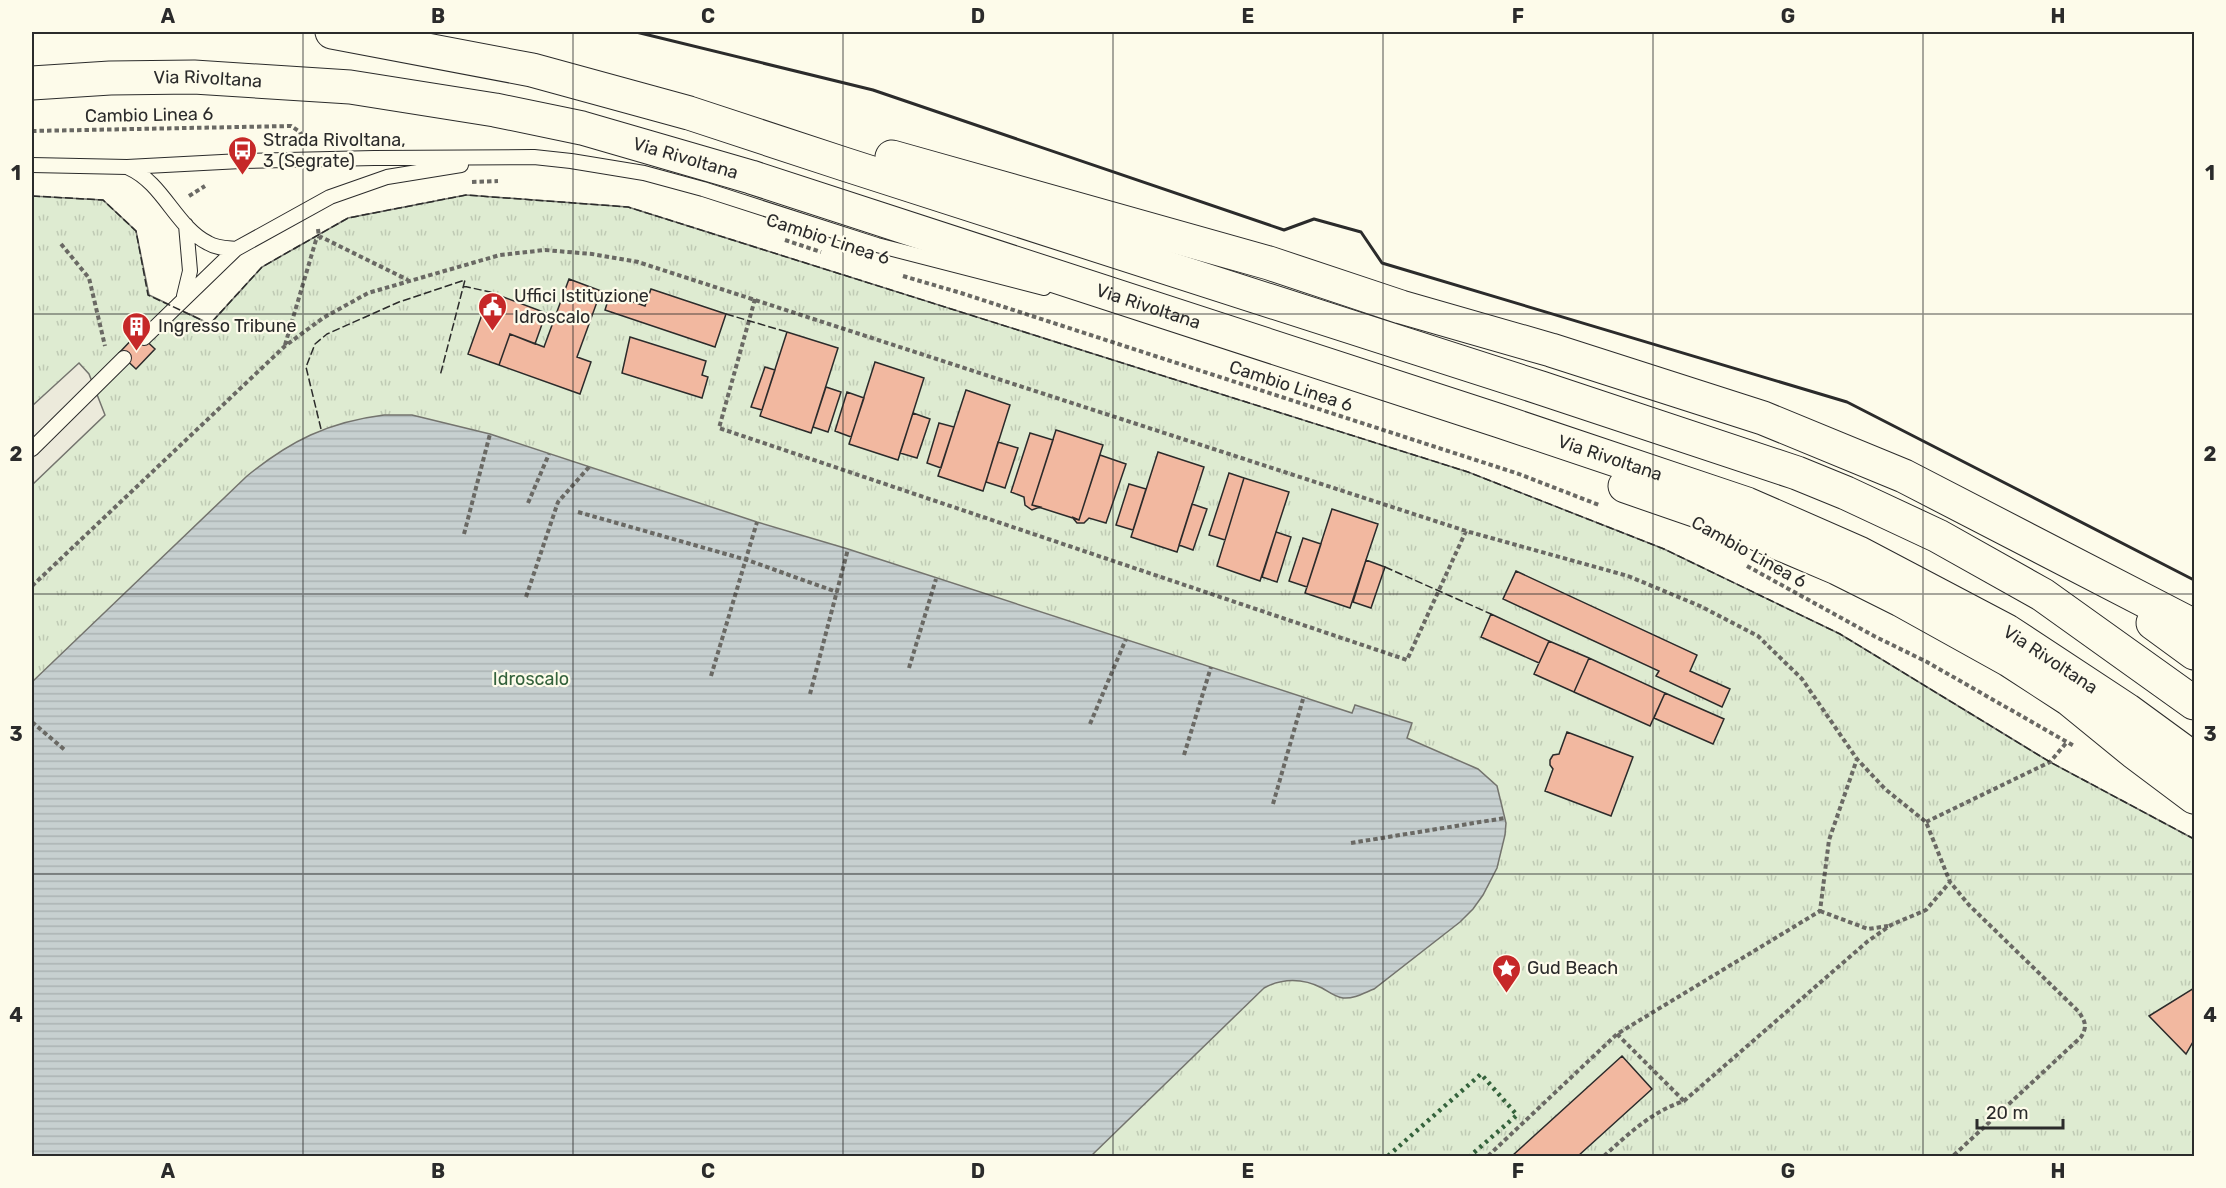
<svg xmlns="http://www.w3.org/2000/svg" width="2226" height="1188" font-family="Rubik,sans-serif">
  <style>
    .park { fill: url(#park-tufts); stroke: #74746e; stroke-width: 1.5 }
    .parking { fill: #eceadb; stroke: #74746e; stroke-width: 1.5 }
    .water { fill: url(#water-rules); stroke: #74746e; stroke-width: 1.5 }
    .building { fill: #f2b8a0; stroke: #2b2b2b; stroke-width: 1.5 }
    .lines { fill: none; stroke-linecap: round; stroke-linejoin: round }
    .service-casing { stroke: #2b2b2b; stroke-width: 16 }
    .trunk-casing { stroke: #2b2b2b; stroke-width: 35 }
    .path { stroke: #6a6964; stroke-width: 4; stroke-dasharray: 4.5 3; stroke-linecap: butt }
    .service { stroke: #fdfbea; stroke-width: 14 }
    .trunk { stroke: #fdfbea; stroke-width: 33 }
    .hedge { stroke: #34623c; stroke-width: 4.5; stroke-dasharray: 3 4.5; stroke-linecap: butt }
    .fence { stroke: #2b2b2b; stroke-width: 1.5; stroke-dasharray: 8 3; stroke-linecap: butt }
    .wall { stroke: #2b2b2b; stroke-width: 3 }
    .grid { fill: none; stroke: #2b2b2b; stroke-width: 1.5; stroke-opacity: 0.55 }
    .labels { text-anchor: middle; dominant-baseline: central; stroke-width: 4.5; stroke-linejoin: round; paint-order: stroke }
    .street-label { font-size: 18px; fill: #2b2b2b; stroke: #fdfbea }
    .poi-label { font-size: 18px; fill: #2b2b2b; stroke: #fdfbea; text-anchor: start }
    .park-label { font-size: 18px; fill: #34623c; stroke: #fdfbea }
    .neatline { fill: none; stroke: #2b2b2b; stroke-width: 2 }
    .grid-label { font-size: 20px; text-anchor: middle; font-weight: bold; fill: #2b2b2b }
  </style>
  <defs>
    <pattern id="park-tufts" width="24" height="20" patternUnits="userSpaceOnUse" patternTransform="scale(1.5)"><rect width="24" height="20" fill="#deebd1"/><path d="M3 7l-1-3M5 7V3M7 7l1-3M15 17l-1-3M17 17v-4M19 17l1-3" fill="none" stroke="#bfcab4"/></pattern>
    <pattern id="water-rules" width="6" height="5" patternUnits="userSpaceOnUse" patternTransform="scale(1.5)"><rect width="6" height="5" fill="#c7d0d0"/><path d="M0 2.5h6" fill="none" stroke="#abb3b3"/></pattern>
  </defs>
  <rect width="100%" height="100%" fill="#fdfbea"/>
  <path class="park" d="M466 195 628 207 1468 472 1664 549 1840 634 2050 762 2194 839V1156H32V196L103 200 136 231 149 295 210 324 262 267 348 218Z"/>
  <path class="parking" d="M79 363 89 374 105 415 32 485V406Z"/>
  <path class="water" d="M384 415H412L490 434 757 522 848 549 1352 713 1355 705 1412 723 1407 738 1478 769 1497 786 1506 823 1505 835 1497 868 1483 895 1473 909 1460 922 1374 989C1364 993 1354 999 1343 998 1335 997 1329 992 1322 988 1303 978 1282 978 1264 988L1091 1156H32V682L247 476C290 441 328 422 384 415Z"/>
  <path class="building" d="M569 279 601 291 577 357 591 362 580 394 499 365 510 334 544 347Z
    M651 289 726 314 715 347 605 310 610 294 645 306Z
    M490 292 546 313 535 344 510 334 499 365 468 354Z
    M787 332 838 348 811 433 760 416Z
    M138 333 155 349 136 369 119 353Z
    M630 337 706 361 702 375 708 377 702 398 622 373Z
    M875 362 924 378 898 460 849 444Z
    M765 367 775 370 762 410 751 407Z
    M826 387 841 392 828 432 813 427Z
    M966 390 1010 405 983 491 938 476Z
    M847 392 864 398 851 437 835 431Z
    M913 413 930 419 917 458 900 453Z
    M939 423 954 427 941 468 927 463Z
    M1056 430 1103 445 1079 520 1032 505Z
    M1030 433 1053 440 1032 505 1040 507 1032 510 1025 505 1024 497 1011 492Z
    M998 442 1018 448 1005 488 986 482Z
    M1158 452 1204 467 1177 552 1131 537Z
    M1100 455 1126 464 1106 523 1089 518 1084 523H1077L1072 517 1079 520Z
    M1229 473 1244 478 1225 540 1209 535Z
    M1244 478 1289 492 1260 581 1217 566Z
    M1129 484 1146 489 1133 530 1116 525Z
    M1192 504 1207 509 1193 550 1179 545Z
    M1332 509 1378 524 1350 608 1305 593Z
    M1276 532 1291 537 1277 582 1262 577Z
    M1303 538 1321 544 1307 587 1289 581Z
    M1366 560 1385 567 1371 608 1353 602Z
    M1516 571 1697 655 1690 671 1730 689 1722 707 1656 676 1659 671 1503 599Z
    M1491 614 1549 641 1539 663 1481 637Z
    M1549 641 1589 658 1574 692 1534 674Z
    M1589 658 1665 693 1650 726 1574 692Z
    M1665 693 1724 719 1713 744 1654 718Z
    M1567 732 1633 757 1611 816 1545 791 1553 769 1550 765V760L1553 755 1559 754Z
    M2194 988V1040L2186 1054 2149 1016Z
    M1622 1056 1652 1089 1578 1156H1512Z"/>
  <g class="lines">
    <defs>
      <path id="service" d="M32 165 127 167 241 161 374 158 534 157 571 161 644 173 703 189 877 245 1044 288
        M129 168C163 183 176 227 208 243 216 248 226 248 236 249L330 197 387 177 461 165
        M184 296 190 271 186 225
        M144 338 236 249
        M32 449 124 358"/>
      <g id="trunk">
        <path d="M332 32 532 70 689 113 844 164 1541 388 1797 473 1846 493 1938 536 2043 595 2194 703"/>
        <path id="s1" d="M32 83 110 78 194 77 350 87 495 110 582 128 751 177 1500 421 1747 504 1859 553 2007 631 2127 710 2194 759"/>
        <path d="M892 157 1269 263 1401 307 1551 350 1763 418 1904 476 2194 626"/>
        <path d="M1625 486 1729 522 1837 568 1901 600 2009 660 2069 699 2134 752 2194 797"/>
        <path d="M2153 623 2194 653"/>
      </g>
    </defs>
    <use href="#service" class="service-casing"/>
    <use href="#trunk" class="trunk-casing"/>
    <path class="path" d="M32 131 291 126 300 132 303 139
      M472 182 498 181
      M189 196 205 186
      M318 229 319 238
      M785 240 821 252
      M61 244 89 278 105 346
      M903 276 961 293 1519 474 1599 505
      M755 299 719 428 1407 660 1466 531
      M285 345 316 240 321 237 408 280
      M528 503 549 454
      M578 512 747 560 837 592
      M464 534 490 434
      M1747 566 1874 636 1927 662 2074 746
      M32 586 285 346 323 318 368 293 500 255 545 250 592 254 638 262 1466 531 1628 576 1700 606 1758 636 1802 679 1857 759 1885 789 1926 822 1950 882 1969 905 2078 1011C2085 1021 2088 1026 2081 1037L1953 1156
      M526 597 558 502 589 467
      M909 668 936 579
      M711 676 757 522
      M810 694 848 549
      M32 722 66 751
      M1090 724 1126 639
      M1184 755 1211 667
      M1273 804 1303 699
      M1926 822 2050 762 2067 742
      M1351 843 1505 818
      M1820 911 1868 929 1888 926
      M1617 1034 1684 1101
      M1488 1156 1617 1034 1820 911 1829 840 1857 759
      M1604 1156C1628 1134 1653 1111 1684 1101L1868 941 1891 925 1926 910 1950 882"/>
    <use href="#service" class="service"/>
    <use href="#trunk" class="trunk"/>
    <path class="hedge" d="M1388 1156 1481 1074 1517 1115 1470 1156"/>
    <path class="fence" d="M32 196 103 200 136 231 148 295 210 324 262 267 348 218 466 195 628 207 1468 472 1664 549 1840 634 2050 762 2194 839
      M463 286 490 292
      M726 314 787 332
      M321 429 306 367 315 344 327 334 399 302 465 280 440 376
      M1385 567 1491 614"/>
    <path class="wall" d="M636 32 873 90 1284 230 1314 219 1361 232 1382 263 1847 402 2194 580"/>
  </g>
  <path class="grid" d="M303 32V1156M573 32V1156M843 32V1156M1113 32V1156M1383 32V1156M1653 32V1156M1923 32V1156M32 314H2194M32 594H2194M32 874H2194"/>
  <defs>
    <symbol id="bus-pin" viewBox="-11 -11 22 30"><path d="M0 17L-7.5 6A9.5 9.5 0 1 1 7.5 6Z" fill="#c62828" stroke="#fdfbea"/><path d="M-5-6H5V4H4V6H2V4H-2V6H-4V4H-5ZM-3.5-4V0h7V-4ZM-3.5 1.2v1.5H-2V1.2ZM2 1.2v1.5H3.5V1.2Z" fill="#fff"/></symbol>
    <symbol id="civic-pin" viewBox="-11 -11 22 30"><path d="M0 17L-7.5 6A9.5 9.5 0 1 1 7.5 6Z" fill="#c62828" stroke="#fdfbea"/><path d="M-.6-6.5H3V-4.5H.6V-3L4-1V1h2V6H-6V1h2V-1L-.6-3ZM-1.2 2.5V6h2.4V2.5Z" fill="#fff"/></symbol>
    <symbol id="building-pin" viewBox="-11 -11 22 30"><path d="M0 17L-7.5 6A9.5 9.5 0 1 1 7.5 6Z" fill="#c62828" stroke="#fdfbea"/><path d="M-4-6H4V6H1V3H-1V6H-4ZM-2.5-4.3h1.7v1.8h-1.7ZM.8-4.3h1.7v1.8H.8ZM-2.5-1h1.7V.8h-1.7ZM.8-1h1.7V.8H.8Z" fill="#fff"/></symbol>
    <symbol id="sight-pin" viewBox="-11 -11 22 30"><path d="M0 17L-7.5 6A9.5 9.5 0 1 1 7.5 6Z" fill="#c62828" stroke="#fdfbea"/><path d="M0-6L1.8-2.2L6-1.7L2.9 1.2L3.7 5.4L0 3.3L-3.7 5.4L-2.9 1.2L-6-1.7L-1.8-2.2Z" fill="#fff"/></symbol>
  </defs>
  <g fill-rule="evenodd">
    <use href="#bus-pin" x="226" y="134" width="33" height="45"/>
    <use href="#civic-pin" x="476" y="290" width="33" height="45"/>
    <use href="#building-pin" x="120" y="310" width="33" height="45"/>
    <use href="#sight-pin" x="1490" y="952" width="33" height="45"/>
  </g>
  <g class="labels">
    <g class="street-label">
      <text stroke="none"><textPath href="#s1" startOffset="176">Via Rivoltana</textPath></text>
      <text transform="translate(149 115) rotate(-1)">Cambio Linea 6</text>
      <text stroke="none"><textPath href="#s1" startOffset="662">Via Rivoltana</textPath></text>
      <text transform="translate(828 239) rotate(18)">Cambio Linea 6</text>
      <text stroke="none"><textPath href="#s1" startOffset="1148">Via Rivoltana</textPath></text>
      <text transform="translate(1291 386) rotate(18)">Cambio Linea 6</text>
      <text stroke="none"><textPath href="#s1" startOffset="1634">Via Rivoltana</textPath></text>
      <text transform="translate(1749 552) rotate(29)">Cambio Linea 6</text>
      <text stroke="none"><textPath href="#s1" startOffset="2120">Via Rivoltana</textPath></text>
    </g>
    <g class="poi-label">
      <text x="263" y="140">Strada Rivoltana,<tspan x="263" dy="21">3 (Segrate)</tspan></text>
      <text x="514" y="296">Uffici Istituzione<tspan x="514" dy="21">Idroscalo</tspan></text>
      <text x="158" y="326">Ingresso Tribune</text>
      <text x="1527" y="968">Gud Beach</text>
    </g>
    <g class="park-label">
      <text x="531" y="679">Idroscalo</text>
    </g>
  </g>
  <rect width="2226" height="1188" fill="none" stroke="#fdfbea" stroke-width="66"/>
  <path d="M1977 1119v9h86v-9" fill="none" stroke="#2b2b2b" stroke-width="3"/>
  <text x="1986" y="1119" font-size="18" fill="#2b2b2b" stroke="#fdfbea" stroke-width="4.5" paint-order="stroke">20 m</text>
  <rect x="33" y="33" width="2160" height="1122" class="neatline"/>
  <g class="grid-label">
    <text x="168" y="23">A</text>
    <text x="438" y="23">B</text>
    <text x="708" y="23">C</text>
    <text x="978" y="23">D</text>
    <text x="1248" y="23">E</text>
    <text x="1518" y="23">F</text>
    <text x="1788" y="23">G</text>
    <text x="2058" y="23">H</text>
    <text x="16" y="180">1</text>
    <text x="2210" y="180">1</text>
    <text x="16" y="461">2</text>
    <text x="2210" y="461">2</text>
    <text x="16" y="741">3</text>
    <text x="2210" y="741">3</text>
    <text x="16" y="1022">4</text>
    <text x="2210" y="1022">4</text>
    <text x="168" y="1178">A</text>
    <text x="438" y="1178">B</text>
    <text x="708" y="1178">C</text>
    <text x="978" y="1178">D</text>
    <text x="1248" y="1178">E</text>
    <text x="1518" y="1178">F</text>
    <text x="1788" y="1178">G</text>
    <text x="2058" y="1178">H</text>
  </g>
</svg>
